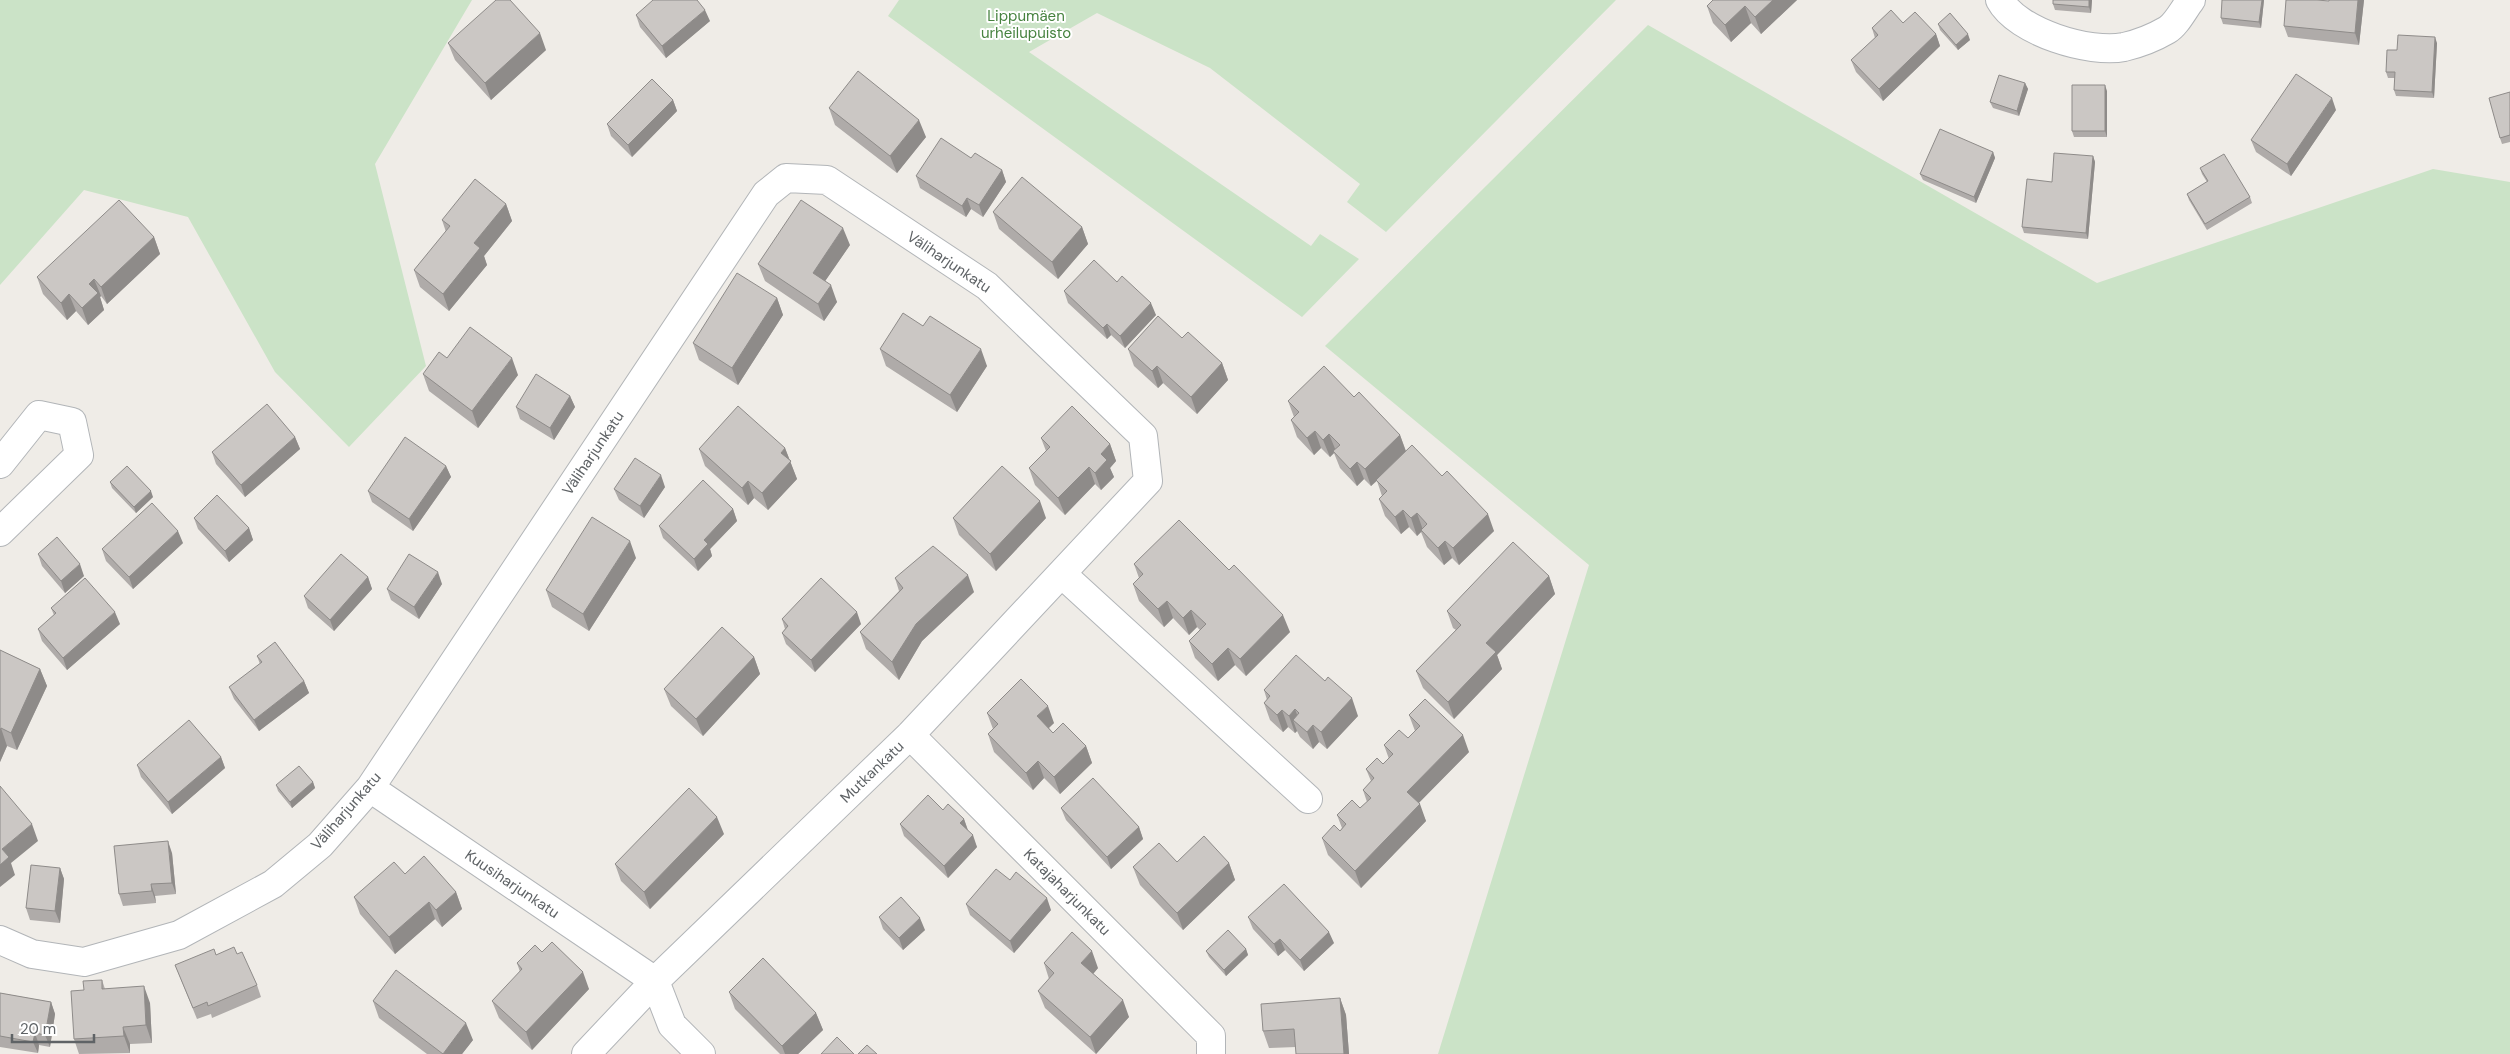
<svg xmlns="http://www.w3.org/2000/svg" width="2510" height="1054" font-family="'DM Sans',sans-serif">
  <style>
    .green { fill: #cbe3c7 }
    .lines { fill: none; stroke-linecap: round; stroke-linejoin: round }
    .minor-casing { stroke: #b2b5b8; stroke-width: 30 }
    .minor { stroke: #fff; stroke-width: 28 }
    .wall { fill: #afaba9 }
    .shaded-wall { fill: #8e8b89 }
    .building { fill: #cbc7c4; stroke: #8e8b89 }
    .labels { text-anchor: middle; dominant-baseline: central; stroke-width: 4; stroke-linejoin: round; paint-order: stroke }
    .park-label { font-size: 15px; fill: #478340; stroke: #fff }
    .street-label { font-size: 15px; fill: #5f6366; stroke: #fff }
  </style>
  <rect width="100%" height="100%" fill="#efece7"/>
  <path class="green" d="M0 0H472L375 164 426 366 349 447 275 372 188 217 84 190 0 285Z
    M899 0H1616L1386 232 1347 202 1360 184 1210 68 1097 13 1029 52 1311 246 1320 234 1359 259 1302 317 888 16Z
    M1648 25 2097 283 2433 169 2510 182V1054H1438L1589 565 1325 346Z"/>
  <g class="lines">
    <defs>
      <path id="minor" d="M2000 0C2017 32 2090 54 2124 47 2137 44 2155 37 2167 30 2176 25 2184 9 2191 0
        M0 464 39 415 72 422 79 455 0 532
        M1063 575 1308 799
        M910 735 1211 1036V1054
        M370 788 655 981 672 1025 701 1054
        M0 940 32 954 84 962 179 935 273 884 320 845 370 788 766 194 786 178 827 180 987 286 1143 436 1148 481 910 735 655 981 586 1054"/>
    </defs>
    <use href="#minor" class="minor-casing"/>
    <use href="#minor" class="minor"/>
  </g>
  <path class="wall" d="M1713 0H1797L1761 34 1751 23 1731 42 1713 23 1707 6Z
    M2053 0H2092L2091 13 2055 10 2053 4Z
    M2264 0 2261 28 2223 24 2221 18Z
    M2329 0H2364L2359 45 2288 37 2284 26 2329 1Z
    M636 15 710 21 666 58 640 27Z
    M1938 24 1970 40 1958 50 1940 30Z
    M1872 28 1936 34 1940 46 1883 101 1856 72 1851 60 1875 38Z
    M448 43 546 50 491 100 455 60Z
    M2437 43 2434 98 2396 96 2394 90 2395 78H2388L2386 72 2397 50Z
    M2025 83 2028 89 2019 116 1993 108 1990 102Z
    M2107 91V137H2074L2072 131Z
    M2510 92V142L2502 144 2500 138Z
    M673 100 677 111 632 157 611 136 607 124Z
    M829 108 926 137 897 173 835 125Z
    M2336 110 2291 176 2256 152 2251 140Z
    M1993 152 1995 158 1976 203 1923 180 1920 174Z
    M2093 156 2095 162 2088 239 2024 233 2022 227 2052 182Z
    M971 158 1002 170 1006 182 983 217 971 209 966 217 920 188 916 176Z
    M2200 168 2250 197 2252 203 2207 230 2189 200 2187 194 2207 182 2202 174Z
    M506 204 512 221 484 256 487 265 449 311 420 287 414 270 446 232 442 220Z
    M993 212 1082 227 1088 244 1058 279 999 229Z
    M154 237 160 254 107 304 101 296 100 297 104 310 88 325 76 311 67 320 43 294 37 277Z
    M850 245 825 281 837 302 824 321 765 281 758 264Z
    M1117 282 1156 315 1125 348 1111 335 1107 339 1068 303 1064 291Z
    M777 298 783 315 738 385 699 360 693 343Z
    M923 326 987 366 957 412 886 366 880 349Z
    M1182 338 1222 363 1228 380 1197 414 1163 383 1158 388 1134 366 1128 349Z
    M447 358 518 375 478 428 429 391 423 374Z
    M570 396 575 407 554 440 520 419 516 407Z
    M1354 397 1400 435 1406 451 1494 531 1459 565 1452 558 1444 565 1427 547 1421 532 1417 536 1409 527 1401 534 1385 516 1379 499 1382 496 1377 481 1371 486 1364 479 1357 486 1340 468 1334 453 1330 457 1321 448 1314 455 1297 437 1291 420 1294 417 1288 401Z
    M295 437 300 449 245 497 216 464 212 452Z
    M1041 438 1110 444 1116 461 1110 468 1114 477 1101 490 1095 484 1065 515 1035 485 1029 468 1046 451Z
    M785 448 797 479 768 510 754 498 748 505 705 466 699 449Z
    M446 466 451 477 413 531 372 502 368 491Z
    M110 482 153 497 136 513 112 488Z
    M665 487 644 518 619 500 614 489Z
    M733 509 737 521 710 549 712 556 698 571 663 538 659 526Z
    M194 518 249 528 253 540 229 562 198 529Z
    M953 518H1046L996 571 959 535Z
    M183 543 133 589 106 561 102 549Z
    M38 554 84 576 65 593 42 566Z
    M636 558 589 631 552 607 546 590Z
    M1134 564 1290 632 1246 676 1235 665 1218 681 1195 658 1189 641 1200 630 1197 627 1189 635 1173 618 1164 627 1139 601 1133 584 1139 578Z
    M1549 576 1555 594 1497 655 1502 669 1454 719 1423 688 1416 671 1456 630 1453 628 1447 611Z
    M368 577 372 589 334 631 308 608 304 596Z
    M895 578 974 592 922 641 899 680 866 649 860 632 899 591Z
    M442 584 419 619 391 600 387 589Z
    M51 608 120 624 67 670 42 641 38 629 54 615Z
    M782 619 861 624 815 672 786 644 782 633 785 629Z
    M0 650 40 669 47 686 17 750 7 746 0 762Z
    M257 656 304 681 309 693 259 731 234 699 229 687 260 664Z
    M754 657 760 674 703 736 671 706 664 689Z
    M1264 690 1358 716 1327 749 1319 742 1313 749 1300 737 1297 731 1295 733 1288 727 1283 732 1270 720 1264 703 1267 700Z
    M987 713 1054 723 1049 728 1053 733 1086 746 1092 763 1060 794 1044 778 1033 790 994 752 988 734 993 729Z
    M1409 715 1469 752 1418 803 1426 821 1361 888 1328 855 1322 838 1340 831 1342 828 1337 815 1360 808 1367 802 1363 790 1371 781 1366 769 1383 764 1389 759 1384 745 1408 738 1415 731Z
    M221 757 225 768 172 814 141 777 137 765Z
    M313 782 315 788 292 808 278 791 276 785Z
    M1061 808 1139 827 1143 839 1111 869 1066 820Z
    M943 810 964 819 968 830 977 847 948 878 904 836 900 824Z
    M724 834 650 909 621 881 615 864Z
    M172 853 176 894 155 896 156 903 123 906 119 894Z
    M1177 862 1229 863 1235 880 1183 930 1140 885 1133 867Z
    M60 868 64 879 60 923 30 920 26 908Z
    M405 874 456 892 462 909 442 927 435 919 395 954 360 914 354 897Z
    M966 904 1051 910 1014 953 970 915Z
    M879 917 925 930 903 950 883 929Z
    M1248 917 1334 943 1304 971 1285 950 1278 956 1253 929Z
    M1246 949 1248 955 1226 976 1209 957 1206 951Z
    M542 952 589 989 532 1050 499 1018 492 1001 520 972 517 963Z
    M237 954 257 985 261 997 212 1018 211 1014 197 1019 175 965 216 955Z
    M1044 963 1098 968 1093 974 1129 1017 1096 1054 1045 1008 1038 991 1049 979Z
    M102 980 105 989 150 1003 152 1043 130 1044V1053L79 1054 74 1039 84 990Z
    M729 992 816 1013 823 1030 798 1054H780L735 1009Z
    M0 993 51 1002 55 1014 50 1047 39 1045 38 1053 0 1047Z
    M1340 998 1346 1015 1349 1054H1296V1047L1269 1048 1263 1031Z
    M373 1001 473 1040 462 1054H427L379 1018Z"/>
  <path class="shaded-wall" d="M1773 0H1797L1761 34 1755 17Z
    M2089 0H2092L2091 13 2089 7Z
    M2262 0H2264L2261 28 2259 22Z
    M2358 0H2364L2359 45 2355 33Z
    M1745 6 1751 23 1731 42 1725 25Z
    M705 10 710 21 666 58 662 46Z
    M540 33 546 50 491 100 485 83Z
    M1936 34 1940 46 1883 101 1879 89Z
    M1968 34 1970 40 1958 50 1956 45Z
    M2435 37 2437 43 2434 98 2432 92Z
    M2025 83 2028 89 2019 116 2017 111Z
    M2105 85 2107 91V137L2105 131Z
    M2332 98 2336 110 2291 176 2287 164Z
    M673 100 677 111 632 157 628 145Z
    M919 120 926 137 897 173 890 156Z
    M1993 152 1995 158 1976 203 1974 197Z
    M2093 156 2095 162 2088 239 2086 233Z
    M1002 170 1006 182 983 217 979 205Z
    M967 198 971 209 966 217 962 206Z
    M506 204 512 221 484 256 487 265 449 311 443 294 474 243Z
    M1082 227 1088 244 1058 279 1052 262Z
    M843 228 850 245 819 290 813 273Z
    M154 237 160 254 107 304 101 287Z
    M94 279 101 296 100 297 104 310 88 325 82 308 89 284Z
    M831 285 837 302 824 321 818 304Z
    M69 294 76 311 67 320 61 303Z
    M777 298 783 315 738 385 732 368Z
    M1151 303 1156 315 1125 348 1120 336Z
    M1107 324 1111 335 1107 339 1103 328Z
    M981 349 987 366 957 412 950 395Z
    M512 358 518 375 478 428 472 411Z
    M1222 363 1228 380 1197 414 1191 397Z
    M1157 366 1163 383 1158 388 1152 371Z
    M570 396 575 407 554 440 550 428Z
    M1315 431 1321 448 1314 455 1307 438Z
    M1329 434 1336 451H1333L1334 453 1330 457 1323 440Z
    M1400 435 1406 452 1371 486 1365 469Z
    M295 437 300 449 245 497 241 485Z
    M1110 444 1116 461 1110 468 1114 477 1101 490 1095 473 1101 454Z
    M785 448 797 479 768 510 762 493 781 453Z
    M1357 462 1364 479 1357 486 1350 469Z
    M446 466 451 477 413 531 409 519Z
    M1089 467 1095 484 1065 515 1058 498Z
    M661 475 665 487 644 518 640 506Z
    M748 481 754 498 748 505 742 488Z
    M151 491 153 497 136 513 134 507Z
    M1040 501 1046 518 996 571 990 554Z
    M733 509 737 521 710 549 712 556 698 571 694 559 704 540Z
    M1403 510 1409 527 1401 534 1395 517Z
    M1417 513 1423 530 1417 536 1411 518Z
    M1488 514 1494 531 1459 565 1453 548Z
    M249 528 253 540 229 562 225 551Z
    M178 531 183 543 133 589 129 577Z
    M630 541 636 558 589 631 583 614Z
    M1445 541 1452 558 1444 565 1438 548Z
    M80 564 84 576 65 593 61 581Z
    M438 572 442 584 419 619 414 607Z
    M968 575 974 592 922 641 899 680 892 662 916 624Z
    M1549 576 1555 594 1497 655 1502 669 1454 719 1448 702 1486 643Z
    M368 577 372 589 334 631 330 620Z
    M1167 601 1173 618 1164 627 1158 609Z
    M1191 610 1197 627 1189 635 1183 618Z
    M115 612 120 624 67 670 63 658Z
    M857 612 861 624 815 672 811 660Z
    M1283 615 1290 632 1246 676 1240 659Z
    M1228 648 1235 665 1218 681 1212 664Z
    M754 657 760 674 703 736 696 719Z
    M40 669 47 686 17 750 11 733Z
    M304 681 309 693 259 731 254 720Z
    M1352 698 1358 716 1327 749 1321 732Z
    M1048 706 1054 723 1043 733 1037 716Z
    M1295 709 1301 726 1293 720 1297 731 1295 733 1289 716Z
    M1282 710 1288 727 1283 732 1277 715Z
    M1313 725 1319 742 1313 749 1307 732Z
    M1 728 7 746 0 762V731Z
    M1463 735 1469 752 1413 809 1407 792Z
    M1086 746 1092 763 1060 794 1054 777Z
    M221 757 225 768 172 814 168 802Z
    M1038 761 1044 778 1033 790 1026 773Z
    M313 782 315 788 292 808 290 802Z
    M1420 804 1426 821 1361 888 1355 871Z
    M717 817 724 834 650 909 644 892Z
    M964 819 968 831 960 823Z
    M32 824 38 841 11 863 15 875 0 887V865L2 849Z
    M1139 827 1143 839 1111 869 1107 857Z
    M973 835 977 847 948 878 944 866Z
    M168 841 172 853 176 894 172 883Z
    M1229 863 1235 880 1183 930 1177 913Z
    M60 868 64 879 60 923 55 911Z
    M151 884 155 896 156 903 152 891Z
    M456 892 462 909 442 927 436 910Z
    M1047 898 1051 910 1014 953 1010 941Z
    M429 902 435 919 395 954 389 937Z
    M920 918 925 930 903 950 899 938Z
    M1329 932 1334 943 1304 971 1300 960Z
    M1280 939 1285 950 1278 956 1274 944Z
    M1246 949 1248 955 1226 976 1224 970Z
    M1092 951 1098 968 1088 980 1081 963Z
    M583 972 589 989 532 1050 526 1032Z
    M144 986 150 1003 152 1043 146 1025Z
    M1340 998 1346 1015 1349 1054H1344Z
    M1123 1000 1129 1017 1096 1054 1090 1037Z
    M51 1002 55 1014 50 1047 45 1035Z
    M816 1013 823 1030 798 1054H785L782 1046Z
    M466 1023 473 1040 462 1054H443Z
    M123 1027 130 1044V1053L124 1036Z
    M35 1033 39 1045 38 1053 33 1042Z"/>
  <path class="building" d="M496 0H510L540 33 485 83 448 43Z
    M653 0H697L705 10 662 46 636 15Z
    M1713 0H1773L1755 17 1745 6 1725 25 1707 6Z
    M2053 0H2089V7L2053 4Z
    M2222 0H2262L2259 22 2221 18Z
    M2286 0H2317L2329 1V0H2358L2355 33 2284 26Z
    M1891 10 1903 23 1915 12 1936 34 1879 89 1851 60 1878 35 1872 28Z
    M1950 13 1968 34 1956 45 1938 24Z
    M2398 35 2435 37 2432 92 2394 90 2395 72H2386L2387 50H2397Z
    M858 71 919 120 890 156 829 108Z
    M2296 74 2332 98 2287 164 2251 140Z
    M1999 75 2025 83 2017 111 1990 102Z
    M652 79 673 100 628 145 607 124Z
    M2072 85H2105V131H2072Z
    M2510 92V135L2500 138 2489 98Z
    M1940 129 1993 152 1974 197 1920 174Z
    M941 138 971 158 975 153 1002 170 979 205 967 198 962 206 916 176Z
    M2054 153 2093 156 2086 233 2022 227 2027 179 2052 182Z
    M2224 154 2250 197 2205 224 2187 194 2208 181 2200 168Z
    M1022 177 1082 227 1052 262 993 212Z
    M475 179 506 204 474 243 480 248 443 294 414 270 450 226 442 220Z
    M119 200 154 237 101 287 94 279 89 284 98 293 82 308 69 294 61 303 37 277Z
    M801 200 843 228 813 273 831 285 818 304 758 264Z
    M1094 260 1117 282 1122 276 1151 303 1120 336 1107 324 1103 328 1064 291Z
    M737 273 777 298 732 368 693 343Z
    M903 313 923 326 930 316 981 349 950 395 880 349Z
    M1158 316 1182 338 1188 332 1222 363 1191 397 1157 366 1152 371 1128 349Z
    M470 327 512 358 472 411 423 374 439 352 447 358Z
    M1324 366 1354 397 1359 392 1400 435 1365 469 1357 462 1350 469 1333 451 1340 445 1329 434 1323 440 1315 431 1307 438 1291 420 1299 412 1288 401Z
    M536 374 570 396 550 428 516 407Z
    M267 404 295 437 241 485 212 452Z
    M738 406 785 448 781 453 791 461 762 493 748 481 742 488 699 449Z
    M1072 406 1110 444 1101 454 1107 460 1095 473 1089 467 1058 498 1029 468 1050 447 1041 438Z
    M405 437 446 466 409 519 368 491Z
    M1412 445 1442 476 1447 471 1488 514 1453 548 1445 541 1438 548 1421 530 1427 524 1417 513 1411 518 1403 510 1395 517 1379 499 1387 491 1376 480Z
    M635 458 661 475 640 506 614 489Z
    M127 466 151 491 134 507 110 482Z
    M1002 466 1040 501 990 554 953 518Z
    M703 480 733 509 704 540 708 544 694 559 659 526Z
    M217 495 249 528 225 551 194 518Z
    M152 503 178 531 129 577 102 549Z
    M592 517 630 541 583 614 546 590Z
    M1179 520 1229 570 1234 565 1283 615 1240 659 1228 648 1212 664 1189 641 1206 624 1191 610 1183 618 1167 601 1158 609 1133 584 1143 574 1134 564Z
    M57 537 80 564 61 581 38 554Z
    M1513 542 1549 576 1486 643 1496 652 1448 702 1416 671 1461 625 1447 611Z
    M933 546 968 575 916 624 892 662 860 632 903 588 895 578Z
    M341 554 368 577 330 620 304 596Z
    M409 554 438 572 414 607 387 589Z
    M85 578 115 612 63 658 38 629 56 613 51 608Z
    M821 578 857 612 811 660 782 633 788 626 782 619Z
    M722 627 754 657 696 719 664 689Z
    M275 642 304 681 254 720 229 687 262 662 257 656Z
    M0 650 40 669 11 733 1 728 0 731Z
    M1296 655 1325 681 1328 677 1352 698 1321 732 1313 725 1307 732 1293 720 1299 713 1295 709 1289 716 1282 710 1277 715 1264 703 1270 696 1264 690Z
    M1021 679 1048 706 1037 716 1053 733 1063 723 1086 746 1054 777 1038 761 1026 773 988 734 998 724 987 713Z
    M1425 699 1463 735 1407 792 1420 804 1355 871 1322 838 1334 825 1340 831 1346 824 1337 815 1352 800 1360 808 1371 798 1363 790 1374 778 1366 769 1377 758 1383 764 1393 754 1384 745 1399 730 1408 738 1420 726 1409 715Z
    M189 720 221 757 168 802 137 765Z
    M299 766 313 782 290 802 276 785Z
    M1093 778 1139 827 1107 857 1061 808Z
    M0 786 32 824 2 849 9 857 0 865Z
    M689 788 717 817 644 892 615 864Z
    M928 795 943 810 948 804 964 819 960 823 973 835 944 866 900 824Z
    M1204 836 1229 863 1177 913 1133 867 1159 843 1177 862Z
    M168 841 172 883 151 884 152 891 119 894 114 846Z
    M424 856 456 892 436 910 429 902 389 937 354 897 394 862 405 874Z
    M31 865 60 868 55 911 26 908Z
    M996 869 1010 880 1016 872 1047 898 1010 941 966 904Z
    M1284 884 1329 932 1300 960 1280 939 1274 944 1248 917Z
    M901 897 920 918 899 938 879 917Z
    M1228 930 1246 949 1224 970 1206 951Z
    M1072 932 1092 951 1081 963 1123 1000 1090 1037 1038 991 1054 973 1044 963Z
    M552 942 583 972 526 1032 492 1001 522 969 517 963 535 945 542 952Z
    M234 947 237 954 242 952 257 985 208 1006 207 1002 193 1008 175 965 214 949 216 955Z
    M763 958 816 1013 782 1046 729 992Z
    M396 970 466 1023 443 1054 373 1001Z
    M102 980V989L144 986 146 1025 123 1027 124 1036 74 1039 71 991 84 990 83 981Z
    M0 993 51 1002 45 1035 35 1033 33 1042 0 1036Z
    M1340 998 1344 1054H1296L1294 1029 1263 1031 1261 1004Z
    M837 1037 854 1054H821Z
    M867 1045 877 1054H858Z"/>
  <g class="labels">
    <g class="park-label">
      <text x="1026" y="16">Lippumäen<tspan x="1026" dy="17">urheilupuisto</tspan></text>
    </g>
    <g class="street-label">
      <text transform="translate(949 262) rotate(34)">Väliharjunkatu</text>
      <text transform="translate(593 453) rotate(-56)">Väliharjunkatu</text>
      <text transform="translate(872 772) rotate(-44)">Mutkankatu</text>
      <text transform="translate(346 811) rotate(-49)">Väliharjunkatu</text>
      <text transform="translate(512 884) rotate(34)">Kuusiharjunkatu</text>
      <text transform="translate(1067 892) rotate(45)">Katajaharjunkatu</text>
    </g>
  </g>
  <path d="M12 1034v8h82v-8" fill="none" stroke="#5f6366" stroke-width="2.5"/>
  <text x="20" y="1034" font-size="15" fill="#5f6366" stroke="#ffffff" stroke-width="4" paint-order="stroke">20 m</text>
</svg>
